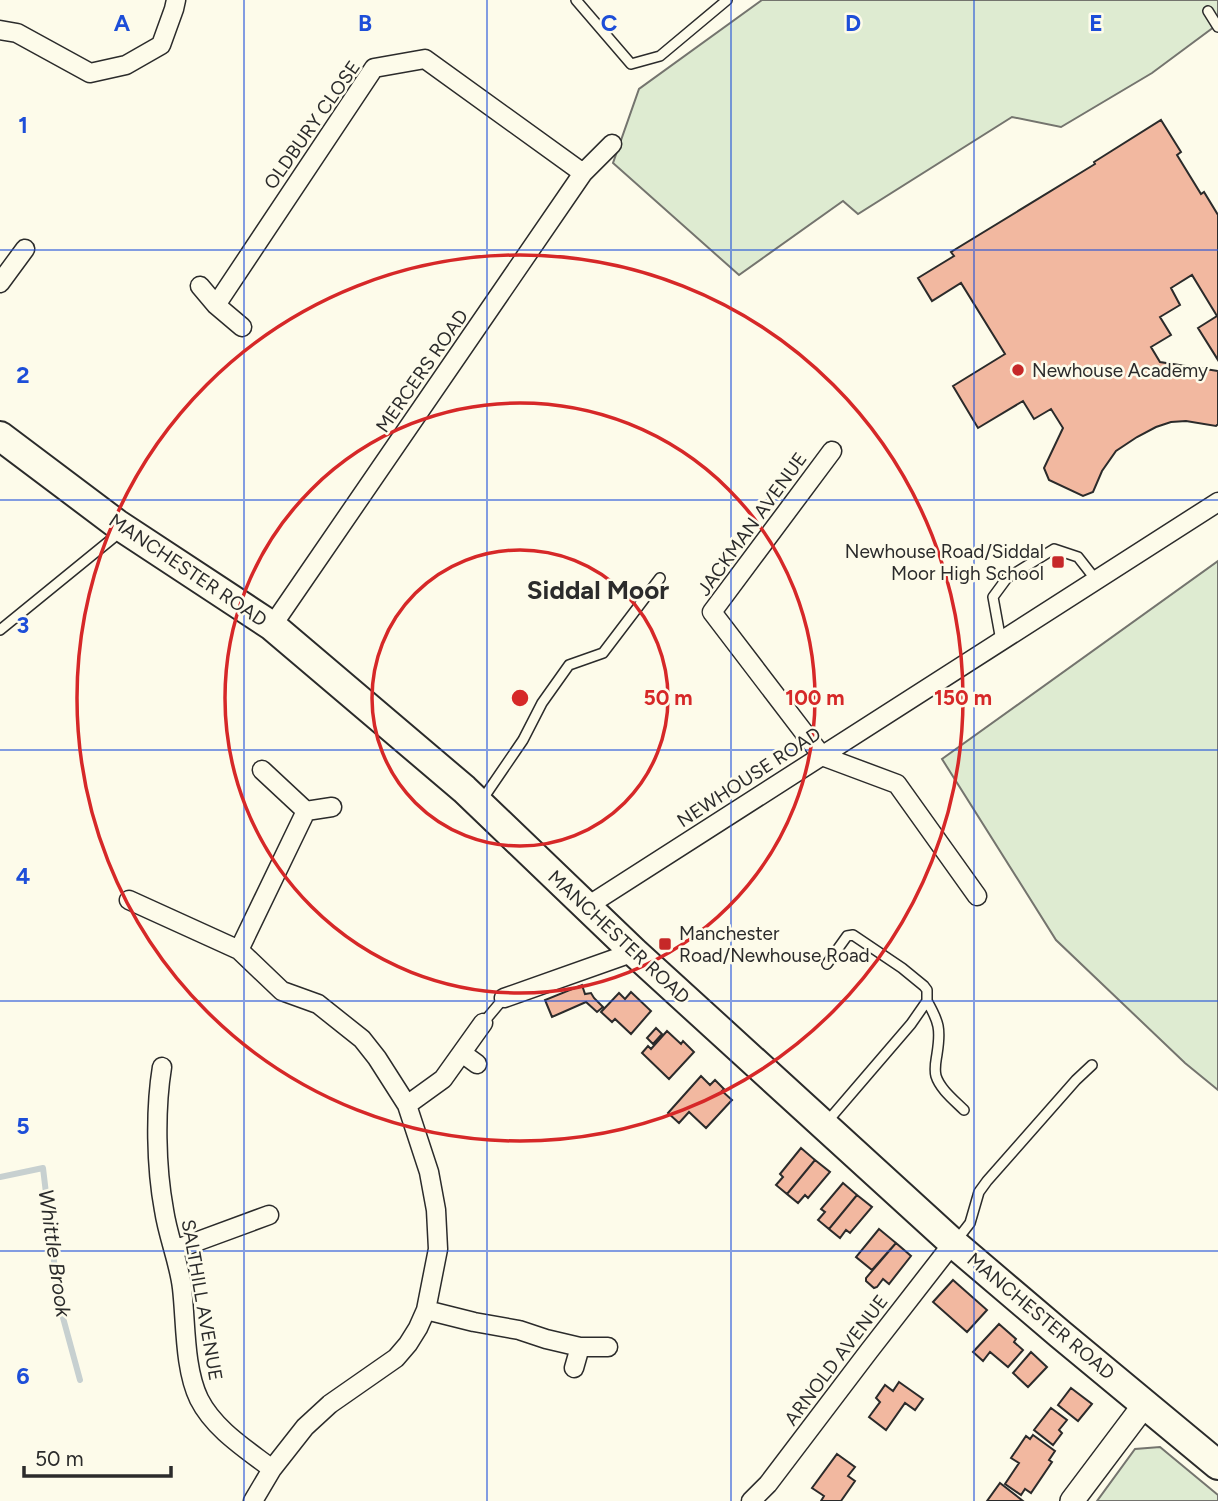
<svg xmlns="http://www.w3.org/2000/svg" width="1218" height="1501" font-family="Figtree,sans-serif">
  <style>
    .green { fill: #deebd1; stroke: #74746e; stroke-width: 2 }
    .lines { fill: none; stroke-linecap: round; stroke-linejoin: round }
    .stream { stroke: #c7d0d0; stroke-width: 6 }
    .building { fill: #f2b8a0; stroke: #2b2b2b; stroke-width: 2 }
    .service-casing { stroke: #2b2b2b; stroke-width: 12 }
    .minor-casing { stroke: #2b2b2b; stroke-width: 21 }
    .tertiary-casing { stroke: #2b2b2b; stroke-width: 26 }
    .primary-casing { stroke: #2b2b2b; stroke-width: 32 }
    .service { stroke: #fdfbea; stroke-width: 9 }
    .minor { stroke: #fdfbea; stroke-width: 18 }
    .tertiary { stroke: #fdfbea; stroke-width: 23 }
    .primary { stroke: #fdfbea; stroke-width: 28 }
    .grid { fill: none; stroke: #1d4ed8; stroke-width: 2; stroke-opacity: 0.55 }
    .ring { fill: none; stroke: #d62828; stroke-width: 3.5 }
    .poi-dot { fill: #c62828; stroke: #fdfbea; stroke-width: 2.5 }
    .labels { text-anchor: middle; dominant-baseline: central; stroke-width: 5; stroke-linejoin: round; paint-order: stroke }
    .street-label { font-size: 19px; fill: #2b2b2b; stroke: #fdfbea }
    .poi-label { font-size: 19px; fill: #2b2b2b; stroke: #fdfbea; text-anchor: start }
    .water-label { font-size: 21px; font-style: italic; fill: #2b2b2b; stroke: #fdfbea }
    .district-label { font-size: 26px; font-weight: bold; fill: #2b2b2b; stroke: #fdfbea }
    .grid-label { font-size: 23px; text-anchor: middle; font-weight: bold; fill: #1d4ed8; stroke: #fdfbea; stroke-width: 5; stroke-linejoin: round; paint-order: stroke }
    .centre { fill: #d62828; stroke: #fdfbea; stroke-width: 3.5 }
    .ring-label { font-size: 21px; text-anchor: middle; font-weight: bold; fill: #d62828; stroke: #fdfbea; stroke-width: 5; stroke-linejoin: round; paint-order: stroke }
  </style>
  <rect width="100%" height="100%" fill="#fdfbea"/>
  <path class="green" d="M762 0H1218V24L1152 73 1061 127 1012 117 858 214 843 201 739 275 613 163 639 89Z
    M1218 561V1090L1185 1063 1056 940 942 759Z
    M1160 1447 1218 1495V1501H1097L1135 1449Z"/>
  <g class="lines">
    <path class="stream" d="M0 1177 43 1168 59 1303 80 1380"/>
  </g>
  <path class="building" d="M1161 120 1181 152 1177 155 1201 194 1204 192 1218 215V360L1198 328 1217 316 1192 275 1171 288 1180 305 1160 317 1171 335 1151 347 1160 362 1218 371V424L1216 426 1186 421 1171 422 1156 427 1137 437 1116 451 1102 471 1093 492 1083 496 1049 480 1044 468 1063 428 1051 409 1034 419 1023 401 978 428 953 386 1005 354 961 283 932 301 918 278 954 256 951 252 1095 164 1094 162Z
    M582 985 585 994 591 993 594 998 603 1007 597 1012 586 1002 552 1017 545 1000Z
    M631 992 651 1011 631 1034 615 1019 612 1022 601 1012 619 993 625 999Z
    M656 1028 662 1034 653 1044 647 1038Z
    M667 1031 681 1044 683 1041 694 1052 669 1079 642 1053 648 1046 651 1049Z
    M701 1076 710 1085 715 1080 724 1089 722 1091 732 1100 706 1128 689 1112 679 1123 668 1113Z
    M801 1148 815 1160 787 1194 776 1185 783 1177 780 1174Z
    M815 1160 830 1172 808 1198 805 1195 798 1203 787 1194Z
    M843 1183 857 1195 829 1229 818 1220 825 1212 821 1209Z
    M857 1195 872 1207 850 1233 846 1230 840 1238 829 1229Z
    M879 1229 896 1243 872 1270 856 1257Z
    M896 1243 911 1256 889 1284 883 1279 877 1287 874 1288 866 1281V1278Z
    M953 1280 987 1310 967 1332 933 1302Z
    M999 1324 1016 1339 1014 1342 1023 1350 1008 1367 990 1352 983 1361 973 1352Z
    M1031 1352 1047 1367 1028 1387 1013 1373Z
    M899 1382 923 1399 915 1410 905 1403 886 1430 869 1417 880 1402 876 1398 885 1385 893 1391Z
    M1071 1388 1092 1404 1078 1421 1058 1405Z
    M1051 1408 1067 1420 1059 1430 1062 1433 1053 1445 1034 1430Z
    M1033 1435 1055 1451 1049 1460 1052 1462 1031 1493 1025 1489 1021 1495 1005 1484 1019 1463 1011 1458 1026 1436 1030 1439Z
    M837 1454 855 1467 848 1476 855 1481 841 1501H821L824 1496 812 1488Z
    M1000 1483 1023 1501H987Z"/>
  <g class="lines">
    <defs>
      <path id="service" d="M576 0 631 64 660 56 727 0
        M1208 11 1218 27
        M0 630 113 538 119 529
        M1001 641 993 597 1007 578 1054 549 1078 557 1096 580
        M482 800 523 740 542 703 569 665 603 653 660 578
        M927 1001C939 1022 941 1029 937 1054 936 1061 934 1068 936 1076 940 1089 954 1100 964 1110
        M483 1023 504 998
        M826 1123 911 1024 927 1001V990L924 986 902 968 853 935 847 936 827 964
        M956 1241 970 1223 979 1192 987 1181 1076 1080 1092 1065"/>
      <path id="minor" d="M0 30 17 33 90 73 126 65 161 45 174 9 176 0
        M0 283 25 249
        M200 286 216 305 242 327
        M216 305 374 68 425 59 583 173
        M832 451 712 612 822 756 897 784 977 896
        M272 626 583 173 612 144
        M262 770 306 811 332 807
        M129 900 239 950 282 991 318 1004 362 1039 377 1058 407 1105 429 1172 436 1210 438 1249 426 1310 418 1328 408 1344 396 1358 330 1404 305 1427 272 1469 253 1501
        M586 907 1218 502
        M239 950 306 811
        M504 998 634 952
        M462 1053 477 1064
        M162 1067C155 1110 156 1167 164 1210 168 1237 179 1262 182 1288 186 1322 184 1368 199 1399 214 1429 246 1449 272 1469
        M407 1105 443 1079 483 1023
        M174 1250 269 1215
        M426 1310 474 1322 519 1330 546 1339 580 1347H608
        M574 1368 580 1347
        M751 1501 768 1484 869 1351 953 1243"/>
      <path id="tertiary" d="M1072 1501 1145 1404"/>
      <path id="primary" d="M0 436 117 524 272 626 464 789 634 952 953 1243 1060 1334 1218 1465"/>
    </defs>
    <use href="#service" class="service-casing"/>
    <use href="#minor" class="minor-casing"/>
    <use href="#tertiary" class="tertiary-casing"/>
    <use href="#primary" class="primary-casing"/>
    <use href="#service" class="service"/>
    <use href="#minor" class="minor"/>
    <use href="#tertiary" class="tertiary"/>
    <use href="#primary" class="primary"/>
  </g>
  <path class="grid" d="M244 0V1501M487 0V1501M731 0V1501M974 0V1501M0 250H1218M0 500H1218M0 750H1218M0 1001H1218M0 1251H1218"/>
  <g class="ring">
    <circle cx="520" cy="698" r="148"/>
    <circle cx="520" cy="698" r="295"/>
    <circle cx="520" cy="698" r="443"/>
  </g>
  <g class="poi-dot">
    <circle cx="1018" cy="370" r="7"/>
    <rect x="1051" y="555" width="14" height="14" rx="3.5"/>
    <rect x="658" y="937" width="14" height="14" rx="3.5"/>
  </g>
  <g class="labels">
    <g class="street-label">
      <text transform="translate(312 125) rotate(-55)">OLDBURY CLOSE</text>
      <text transform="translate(422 371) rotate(-55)">MERCERS ROAD</text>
      <text transform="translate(752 524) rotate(-54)">JACKMAN AVENUE</text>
      <text transform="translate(188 570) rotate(34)">MANCHESTER ROAD</text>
      <text transform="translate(749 777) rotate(-33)">NEWHOUSE ROAD</text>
      <text transform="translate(619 937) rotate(43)">MANCHESTER ROAD</text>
      <text transform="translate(202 1300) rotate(80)">SALTHILL AVENUE</text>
      <text transform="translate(1041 1316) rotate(40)">MANCHESTER ROAD</text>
      <text transform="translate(836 1360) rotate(-53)">ARNOLD AVENUE</text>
    </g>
    <g class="poi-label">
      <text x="1032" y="370">Newhouse Academy</text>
      <text x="1044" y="551" text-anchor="end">Newhouse Road/Siddal<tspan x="1044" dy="22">Moor High School</tspan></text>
      <text x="679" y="933">Manchester<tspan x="679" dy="22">Road/Newhouse Road</tspan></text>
    </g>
    <g class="water-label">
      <text transform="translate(55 1253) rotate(82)">Whittle Brook</text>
    </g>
    <g class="district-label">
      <text x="598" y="590">Siddal Moor</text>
    </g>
  </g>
  <g class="grid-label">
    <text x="122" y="31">A</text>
    <text x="365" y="31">B</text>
    <text x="609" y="31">C</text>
    <text x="853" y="31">D</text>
    <text x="1096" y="31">E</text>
    <text x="23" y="133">1</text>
    <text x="23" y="383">2</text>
    <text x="23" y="633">3</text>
    <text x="23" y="884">4</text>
    <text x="23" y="1134">5</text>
    <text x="23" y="1384">6</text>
  </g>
  <circle cx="520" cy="698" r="10" class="centre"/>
  <g class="ring-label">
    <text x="668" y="705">50 m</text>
    <text x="815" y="705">100 m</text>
    <text x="963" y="705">150 m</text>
  </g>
  <path d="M24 1466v10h147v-10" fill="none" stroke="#2b2b2b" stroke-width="3.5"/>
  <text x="35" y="1466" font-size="21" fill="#2b2b2b" stroke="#fdfbea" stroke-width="5" paint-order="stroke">50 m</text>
</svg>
